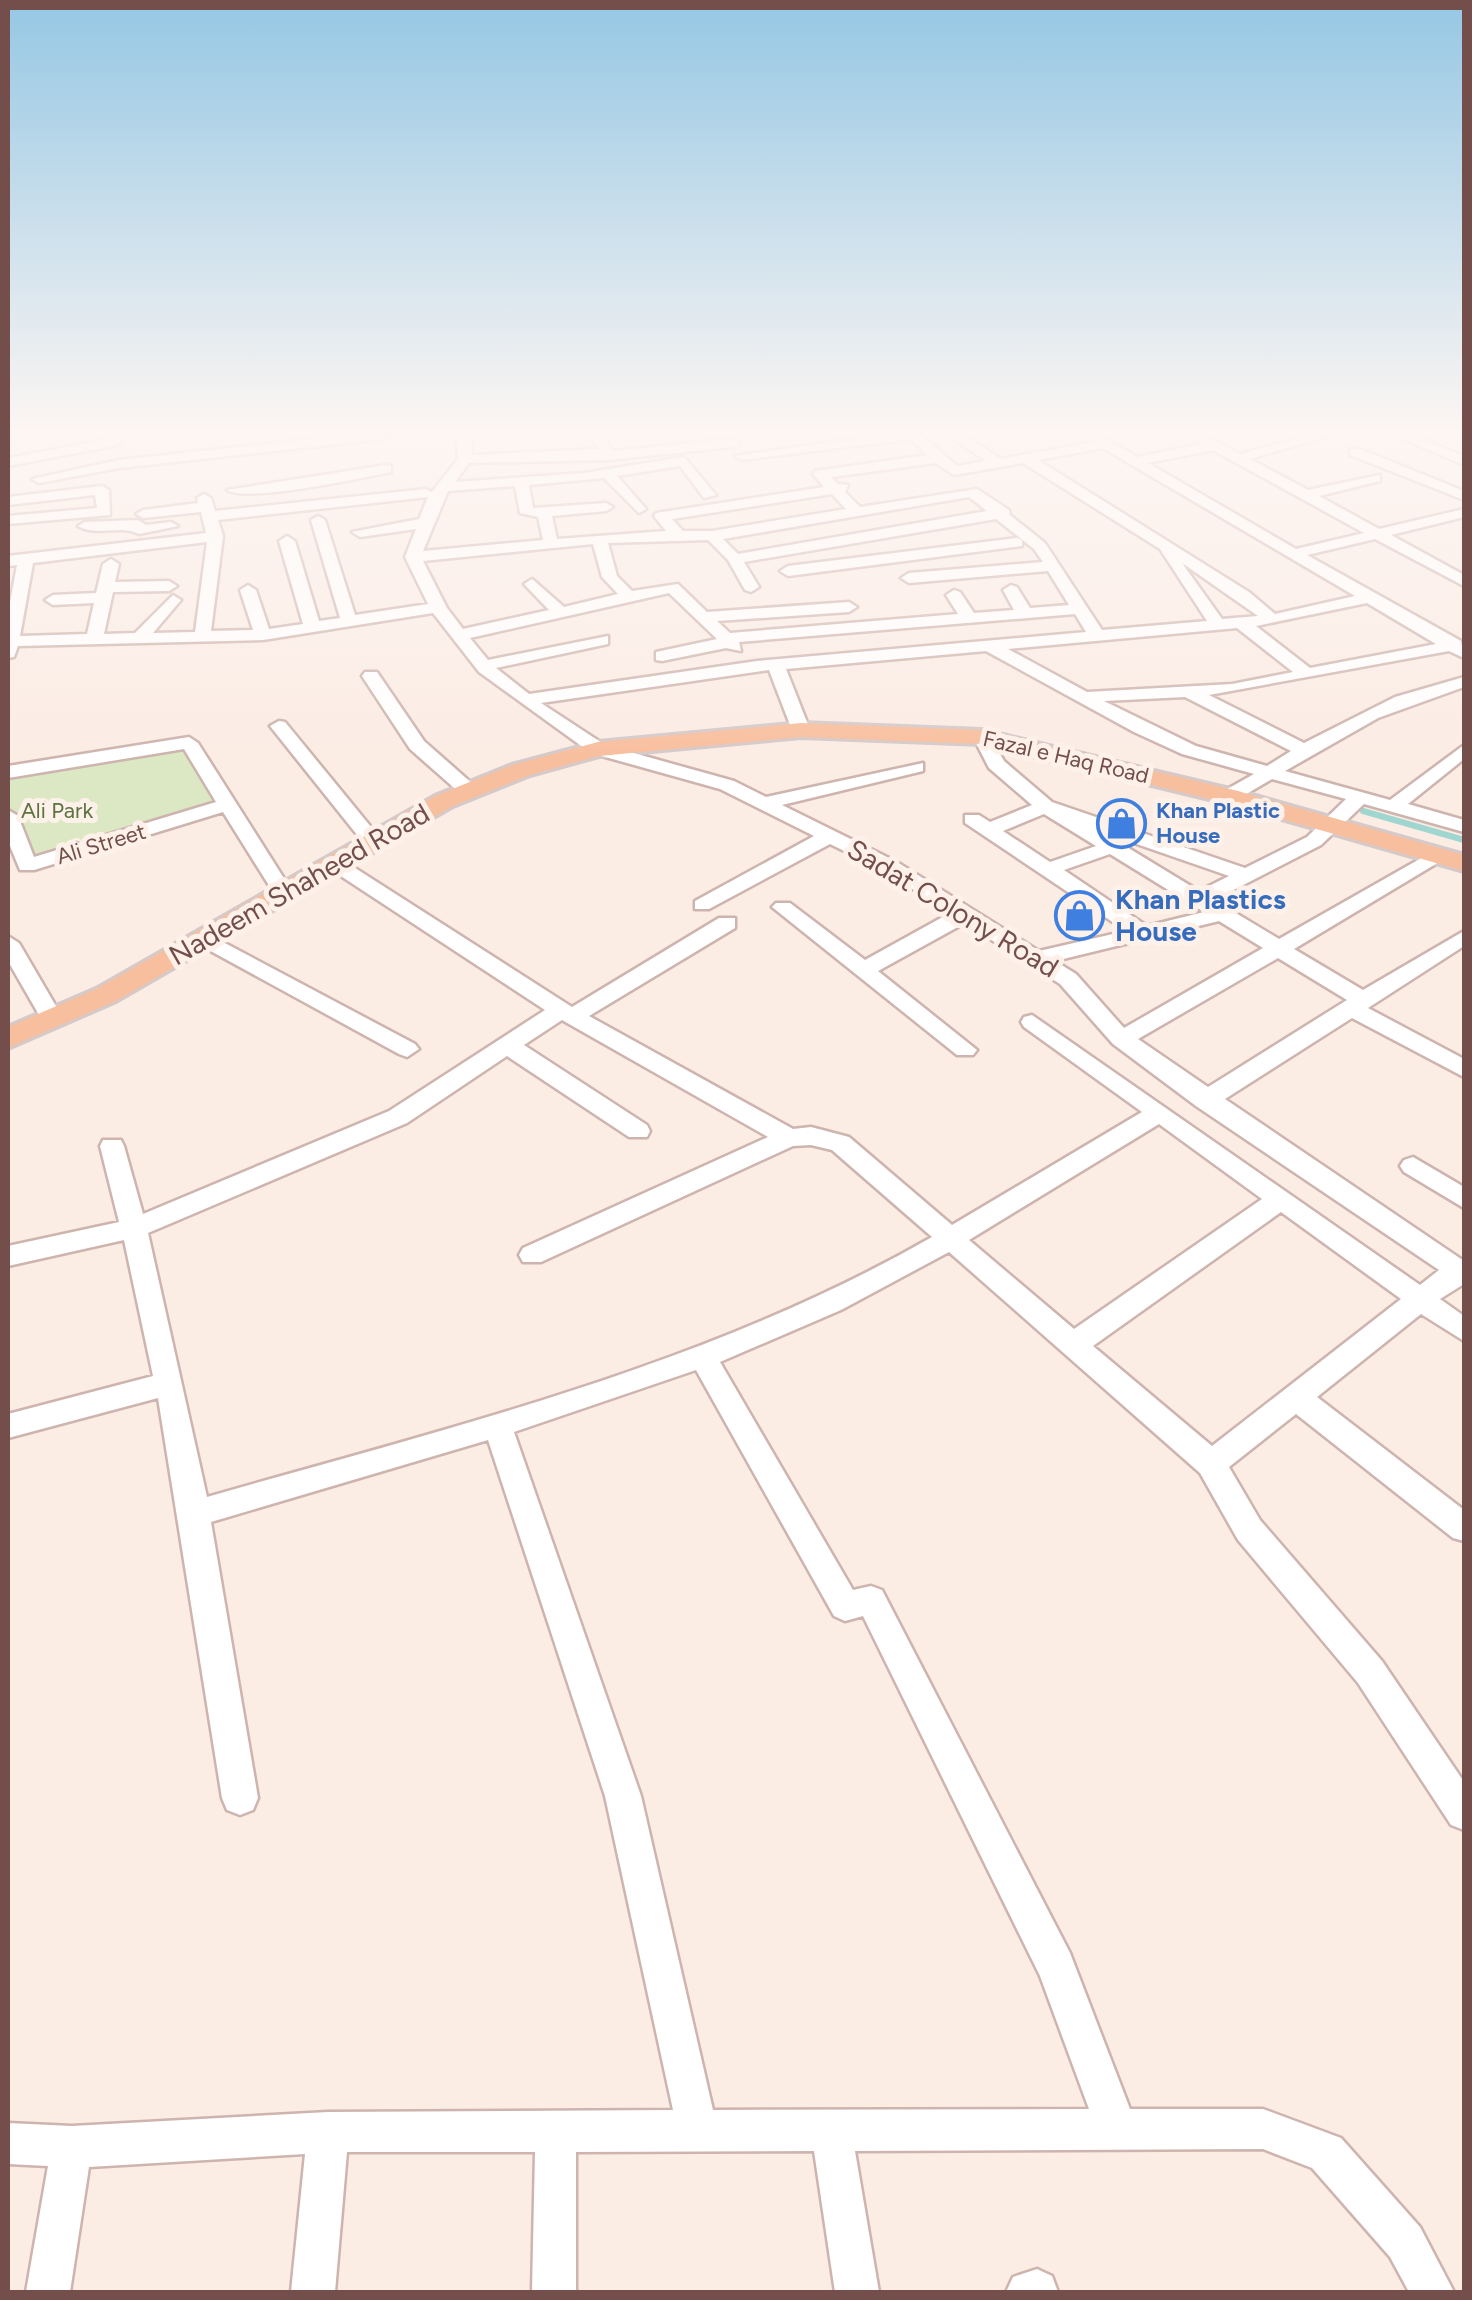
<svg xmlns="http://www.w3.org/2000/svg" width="1472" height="2300" font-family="Figtree,sans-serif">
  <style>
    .green { fill: #dce8c3 }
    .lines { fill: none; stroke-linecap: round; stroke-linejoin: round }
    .stream { stroke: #a0d6d0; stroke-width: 6 }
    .minor-casing { stroke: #ceb4ae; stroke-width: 5 }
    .major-casing { stroke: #d5cac9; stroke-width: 6 }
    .minor { fill: #fff; fill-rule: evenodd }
    .major { fill: #f8bf9e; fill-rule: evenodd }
    .labels { text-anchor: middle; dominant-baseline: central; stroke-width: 10; stroke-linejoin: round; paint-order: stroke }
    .far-street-label { font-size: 22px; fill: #734e4a; stroke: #fef1ea }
    .far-park-label { font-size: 22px; fill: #5c7340; stroke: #fef1ea }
    .far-shop-label { font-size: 22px; font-weight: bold; fill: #366cbe; stroke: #fef1ea; text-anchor: start }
    .street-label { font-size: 28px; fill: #734e4a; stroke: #fef1ea }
    .shop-label { font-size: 28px; font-weight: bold; fill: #366cbe; stroke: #fef1ea; text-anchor: start }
  </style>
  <rect width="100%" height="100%" fill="#fbece4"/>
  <path class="green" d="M189 743 226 805 27 866 8 816V772Z"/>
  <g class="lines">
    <path class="stream" d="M1363 811 1464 840"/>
    <defs>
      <path id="minor" d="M112 435H126L118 445 8 466V458L109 439Z
        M350 435H391L384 439 119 468 39 483 32 479 119 460Z
        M457 435H471L472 455 598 449 590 435H604L612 451 733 439 740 443 733 447 608 460 469 463 455 482 584 473 684 457 716 495 704 498 680 466 617 476 646 509 639 513 604 478 529 485 533 508 606 503 613 507 606 511 552 516 557 539 666 531 654 516 656 513 824 487 813 474 815 471 928 455 910 439 742 460 735 456 882 435H921L957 466 986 461 948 435H964L1001 459 1093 442 1083 435H1099L1137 457 1202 444 1188 435H1204L1240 454 1310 435H1331L1250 459 1308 490 1380 475V481L1319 496 1379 529 1464 509V517L1391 535 1464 575V586L1375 539 1307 555 1461 641 1464 658 1449 651 1209 695 1304 743 1395 697 1464 677V687L1378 718 1285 771 1390 800 1464 745V759L1408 804 1464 820V832L1364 804 1321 845 1214 900 1279 939 1432 852H1446L1449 856 1294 949 1363 990 1464 931V946L1368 1008 1464 1059V1077L1352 1018 1225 1099 1464 1261V1284L1440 1299 1464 1316V1341L1421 1314 1317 1397 1464 1510V1541L1453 1538 1296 1414 1229 1467 1260 1520 1382 1661 1464 1782V1830L1451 1825 1358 1683 1238 1540 1200 1473 949 1252 841 1310 720 1362 853 1590 871 1586 882 1590 1070 1953 1130 2109H1263L1341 2138 1420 2227 1454 2292H1409L1390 2257 1312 2168 1263 2149 855 2151 879 2292H835L814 2151 576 2152V2292H532L535 2152H347L335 2292H291L305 2154 89 2167 70 2292H26L48 2166 8 2164V2123L72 2126 328 2112 673 2110 605 1796 488 1440 211 1522 258 1798 253 1810 240 1815 227 1810 222 1798 158 1398 8 1438V1414L153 1376 124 1240 8 1266V1246L119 1222 100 1146 103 1140H121L124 1146 143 1214 389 1111 545 1010 327 867V859H341L572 1007 719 918H735V928L589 1016 793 1129 811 1127 849 1137 952 1225 1142 1112 1024 1027 1021 1022 1024 1017 1032 1015 1420 1285 1439 1270 1196 1106 1113 1044 1060 984 965 923 878 971 977 1050 973 1055H957L772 907 776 903H790L865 960 950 913 883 870 830 844 709 909H695V901L814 836 720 789 591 753 479 672 433 613 263 640 18 646 14 657 8 658V613L17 565 8 566V556L206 533 201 512 143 518 136 514 143 510 198 503 197 498 204 494 211 498 215 511 426 489 432 492 458 459ZM1103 448 1355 596 1275 614 1249 592 1038 460ZM1213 450 1364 533 1296 549 1148 463ZM936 463 954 475 1023 463 1160 549 1207 621 1102 630 1045 543 1010 515 1009 510 977 489 860 507 845 492 848 485 838 484 831 477ZM515 486 520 513 538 517 543 540 423 551 448 491ZM832 494 846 509 712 531H683L672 519ZM428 497 419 519 352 532 360 537 416 529 405 557 428 604 355 615 325 520 318 516 311 520 340 618 319 621 295 541 287 536 279 541 303 624 269 629 256 590 248 585 240 590 253 630 211 631 223 536 218 520ZM969 497 987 511 738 554 723 539ZM996 519 1034 549 1043 562 909 573 901 578 909 583 1048 571 1069 605 1030 608 1017 587 1011 585 1003 590 1014 610 974 613 960 592 954 590 946 595 958 614 730 633 717 621 849 612 857 607 849 602 707 612 678 584 632 591 617 576 608 543 708 540 728 560 745 590 751 592 759 587 744 562ZM207 542 195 632 153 633 181 600 173 595 135 633 104 634 113 592 169 591 177 586 169 581 115 582 119 564 111 559 103 564 96 593 53 595 45 600 53 605 94 603 87 634 20 636 33 563ZM593 544 602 577 618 594 564 607 532 579 524 584 549 610 463 629 447 608 423 561ZM1182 563 1258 616 1222 619ZM669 593 717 639 656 652V660L662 661 726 648 741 651 739 642 1075 614 1086 632 757 661 529 694 496 668 608 644V636L488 660 470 638ZM1367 603 1436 644 1310 668 1256 626ZM1237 628 1293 672 1232 684 1087 692 1008 649ZM986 651 1134 732 1182 754 1254 774 1222 792V800H1236L1272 779 1346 799 1307 837 1245 868 1052 802 1004 761 988 733H976L973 737 989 768 1032 805 990 822 979 815H965V823L1126 931 1039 951 897 862 782 805 923 771V763L766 797 734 781 605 745 541 703 769 670 792 730 801 735 810 730 786 669ZM1185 697 1291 751 1267 766 1196 746 1104 701ZM1044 814 1096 846 1050 862 1003 831ZM1102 832 1229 876 1199 891ZM1110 854 1204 912 1147 926 1064 870ZM1219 921 1263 948 1124 1028 1076 974 1055 961ZM1278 958 1347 1000 1208 1087 1138 1039ZM562 1020 768 1137 523 1248 519 1255 523 1262H541L793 1146 811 1145 832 1150 932 1237C707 1366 454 1426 207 1497L148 1233 407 1123 507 1056 629 1137H647L650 1131 647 1125 524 1045ZM1159 1124 1262 1199 1074 1329 969 1240ZM1281 1212 1401 1299 1212 1446 1093 1346ZM696 1370 834 1616 845 1621 863 1616 1040 1976 1089 2109 713 2110 641 1796 514 1432Z
        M1394 435H1412L1464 456V465Z
        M1350 449H1360L1464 491V500L1350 455Z
        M386 465 391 466V472C362 478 247 503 227 490Z
        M102 486 109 490 110 515 8 524V516L97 508 95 495 8 505V497Z
        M138 520 146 525 171 522 178 526 139 534C121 524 96 537 78 526L85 522Z
        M1017 538 1022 540V546L788 576 780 571 788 566Z
        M365 672H377L424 741 475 786V794H461L410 749 362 676Z
        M279 721 285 722 380 838V846H366L270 726Z
        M189 737 198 743 292 891 289 895H275L223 812 34 870H20L8 841V810L18 816 34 857 216 802 184 749 8 778V766Z
        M204 932 415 1044 419 1049 407 1057 399 1054 196 943 193 938 196 933Z
        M8 936 19 943 64 1020 61 1025H45L42 1020 8 961Z
        M1413 1157 1464 1187V1208L1404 1172 1400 1166 1404 1160Z
        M1037 2269 1052 2276 1058 2292H1006L1013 2277Z"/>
      <path id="major" d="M801 723 982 730 1238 791 1464 855V871L1222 802 982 744 801 737 599 756 530 775 453 806 116 1001 8 1048V1027L96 989 435 796 512 765 598 742Z"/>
    </defs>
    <use href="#minor" class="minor-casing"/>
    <use href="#major" class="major-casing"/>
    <use href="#minor" class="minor"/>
    <use href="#major" class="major"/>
  </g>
  <linearGradient id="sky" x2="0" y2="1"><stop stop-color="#95c7e4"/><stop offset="0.57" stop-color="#fdf6f3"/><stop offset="1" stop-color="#fdf6f3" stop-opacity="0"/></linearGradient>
  <rect width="1472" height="757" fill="url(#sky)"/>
  <defs>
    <symbol id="shop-ring" viewBox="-11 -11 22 22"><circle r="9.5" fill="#fef1ea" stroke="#3f7fe0" stroke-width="1.5"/><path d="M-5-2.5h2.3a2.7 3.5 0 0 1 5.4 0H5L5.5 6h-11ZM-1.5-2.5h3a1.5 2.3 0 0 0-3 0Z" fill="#3f7fe0"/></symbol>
  </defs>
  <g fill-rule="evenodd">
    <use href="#shop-ring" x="1094" y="796" width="55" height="55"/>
    <use href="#shop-ring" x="1052" y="888" width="55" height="55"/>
  </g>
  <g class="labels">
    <g class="far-street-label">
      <text transform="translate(1066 757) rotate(13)">Fazal e Haq Road</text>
      <text transform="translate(101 844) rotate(-17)">Ali Street</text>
    </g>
    <g class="far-park-label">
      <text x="57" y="810">Ali Park</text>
    </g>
    <g class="far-shop-label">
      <text x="1156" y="810">Khan Plastic<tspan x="1156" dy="25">House</tspan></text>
    </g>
    <g class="street-label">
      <text transform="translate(299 884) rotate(-30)">Nadeem Shaheed Road</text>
      <text transform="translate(953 908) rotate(31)">Sadat Colony Road</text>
    </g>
    <g class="shop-label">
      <text x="1115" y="899">Khan Plastics<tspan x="1115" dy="32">House</tspan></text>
    </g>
  </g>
  <rect width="1472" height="2300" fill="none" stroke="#734e4a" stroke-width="20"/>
</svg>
